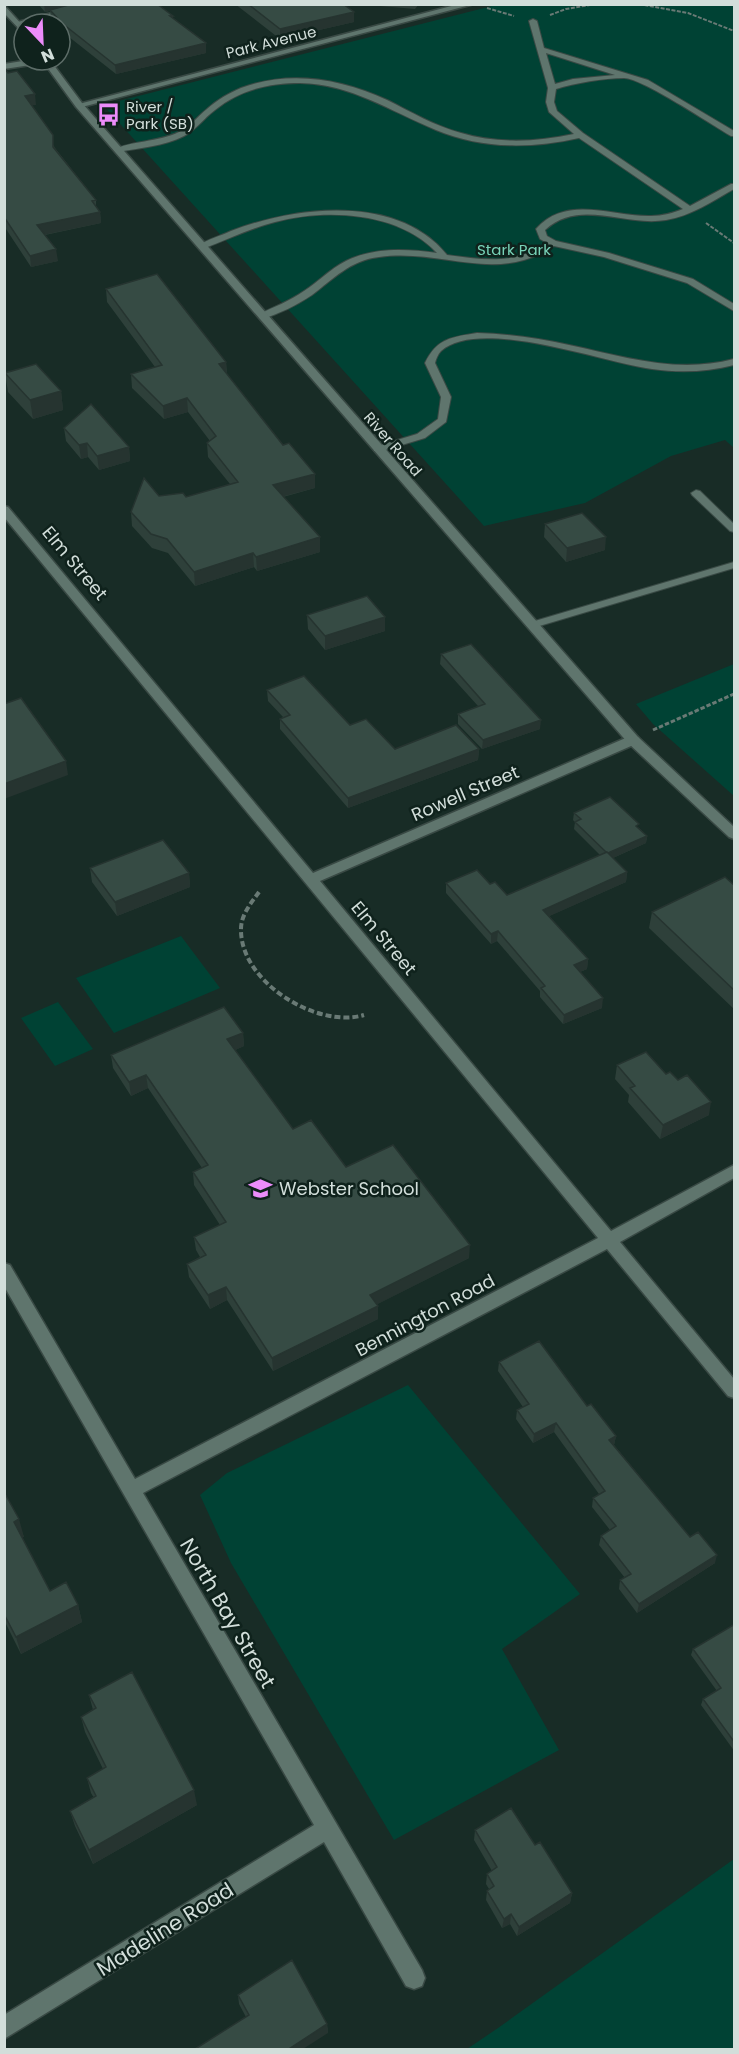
<svg xmlns="http://www.w3.org/2000/svg" width="739" height="2054" font-family="Poppins,sans-serif">
  <style>
    .green { fill: #004234 }
    .lines { fill: none; stroke-linecap: round; stroke-linejoin: round }
    .lane-casing { stroke: #394944; stroke-width: 2 }
    .street-casing { stroke: #394944; stroke-width: 3 }
    .secondary-casing { stroke: #394944; stroke-width: 3 }
    .path-far2 { stroke: #697a75; stroke-width: 2; stroke-dasharray: 4 1.5; stroke-linecap: butt }
    .path-far1 { stroke: #697a75; stroke-width: 3; stroke-dasharray: 4.5 2; stroke-linecap: butt }
    .path { stroke: #697a75; stroke-width: 4; stroke-dasharray: 6 3; stroke-linecap: butt }
    .lane { fill: #5f756d; fill-rule: evenodd }
    .street { fill: #5f756d; fill-rule: evenodd }
    .secondary { fill: #5f756d; fill-rule: evenodd }
    .wall { fill: #2e403a }
    .shaded-wall { fill: #263430 }
    .building { fill: #364b44; stroke: #263430; stroke-width: 1.5 }
    .labels { text-anchor: middle; dominant-baseline: central; stroke-width: 5; stroke-linejoin: round; paint-order: stroke }
    .far-street-label { font-size: 15px; fill: #d2deda; stroke: #0f221c }
    .far-poi-label { font-size: 15px; fill: #d2deda; stroke: #0f221c; text-anchor: start }
    .far-park-label { font-size: 15px; fill: #78d3b8; stroke: #0f221c }
    .street-label { font-size: 18px; fill: #d2deda; stroke: #0f221c }
    .poi-label { font-size: 18px; fill: #d2deda; stroke: #0f221c; text-anchor: start }
    .near-street-label { font-size: 21px; fill: #d2deda; stroke: #0f221c }
  </style>
  <rect width="100%" height="100%" fill="#182c26"/>
  <path class="green" d="M496 5H734V448L725 440 671 456 585 503 484 526 103 105Z
    M734 664V796L653 724 636 704Z
    M181 936 220 988 114 1033 76 978Z
    M58 1002 93 1049 55 1066 21 1018Z
    M408 1385 580 1594 502 1649 559 1750 394 1840 231 1563 200 1495 227 1473Z
    M734 1859V2049H467L498 2028Z"/>
  <g class="lines">
    <defs>
      <path id="lane" d="M533 19 537 21 544 48 648 80 734 131V136H731C712 125 642 78 624 78 604 78 575 83 556 89L554 102 557 111 583 133 690 206 731 184H734V189C713 201 691 216 666 220 624 227 580 198 545 230L547 236 556 241 609 253 693 279 734 304V311L687 283 604 257 554 246C495 285 443 248 379 257 351 260 333 279 312 295 297 305 279 314 262 319L259 318V314C274 307 290 301 304 291 318 282 330 269 346 261 374 247 407 249 437 253 399 212 327 208 275 222 251 228 228 239 205 248L198 246C207 239 221 236 231 231 296 206 398 194 447 255 485 260 514 265 547 243L540 239 536 229C567 194 612 217 651 216 663 216 673 213 683 209L579 138C530 149 482 149 436 130 390 111 351 84 300 83 269 83 239 90 215 110 204 118 196 130 184 136 164 146 140 148 118 152L114 150C128 141 160 142 179 132 190 127 197 117 207 109 217 100 229 93 241 88 290 70 341 79 387 100 411 112 435 126 461 133 498 144 537 142 574 134L549 112 546 102 548 88 529 21ZM546 53 615 75 573 79 555 84Z
        M477 333C508 334 538 338 569 345 625 357 677 374 734 359V365C707 372 680 373 652 369 605 363 479 316 441 351 438 354 436 359 435 363L451 397 446 422 425 438 382 451H374V447L417 434 438 419 441 397 425 363C437 338 452 337 477 333Z
        M696 490 700 491 734 524V532L730 531 692 495 691 493Z
        M734 562V568L536 627H528L526 625 528 623Z"/>
      <path id="street" d="M86 4H102L18 25 14 23Z
        M459 4H474L82 107 75 105Z
        M4 506 8 507 313 873 628 737H638L640 740 638 743 320 881 611 1231 734 1165V1178L620 1242 734 1379V1398L728 1396 607 1249 143 1493 422 1970 425 1978 422 1986 414 1989 406 1986 324 1842 4 2039V2015L314 1825 4 1286V1263L10 1265 135 1479 598 1238 4 517Z"/>
      <path id="secondary" d="M4 5 24 27V34L4 13Z
        M29 60H50L82 103 638 737 734 827V839L729 837 628 743 76 107 44 63 4 69V64Z"/>
    </defs>
    <use href="#lane" class="lane-casing"/>
    <use href="#street" class="street-casing"/>
    <use href="#secondary" class="secondary-casing"/>
    <path class="path-far2" d="M639 4 688 13 734 31
      M487 8 514 16
      M550 15 566 9 596 4
      M706 223 734 243"/>
    <path class="path-far1" d="M653 730 734 694"/>
    <path class="path" d="M259 892C251 903 241 915 241 929 240 982 317 1029 364 1015"/>
    <use href="#lane" class="lane"/>
    <use href="#street" class="street"/>
    <use href="#secondary" class="secondary"/>
  </g>
  <path class="wall" d="M38 4H157L173 16V18L206 43V53L116 74 64 33 60 29V24H56L51 19 50 11 45 12Z
    M235 4H343L354 22 280 39Z
    M357 4H419L415 9Z
    M4 67 36 105H32L55 148 96 200V207L100 212 101 223 45 235 58 261 31 267 4 226Z
    M106 289 226 362 227 374 283 445 315 474V488L283 497 320 537V552L257 571 254 567 195 586 168 553 152 548 132 526 131 512 159 496 186 497 230 484 208 457 207 443 210 441 188 412 164 419 132 388 131 374 155 367 107 302Z
    M5 373 61 391 63 410 33 419 8 392Z
    M64 428 129 447 130 461 99 470 88 457 81 459 66 441Z
    M545 524 605 550 566 562 544 537Z
    M307 615 385 631 325 650 308 629Z
    M441 654 540 729 482 749 458 724V714L478 706 440 664Z
    M267 690 350 725 395 749H479L478 760 348 808 280 729V719L283 717 268 701Z
    M574 813 639 828 647 836 646 843 613 858 627 872 626 882 549 916 588 959 587 969 580 972 602 1008 563 1024 540 997V991L497 941 491 944 446 893V883L490 884 507 895 600 855 574 829 575 822 573 820Z
    M90 868 189 873 190 887 117 916 92 882Z
    M735 886V1010L649 928 652 912Z
    M243 1033 244 1046 235 1050 293 1129 469 1258 377 1304 378 1319 273 1371 227 1300 210 1309 189 1277 187 1264 200 1257 196 1250 194 1237 220 1225 194 1185 193 1172 202 1168 148 1088 131 1096 113 1068 111 1055Z
    M617 1065 666 1074 678 1080 709 1115 660 1139 628 1102 629 1095 615 1079Z
    M499 1362 587 1406 616 1436 614 1445 690 1537 715 1563 637 1613 619 1589 620 1580 625 1578 599 1545 601 1536 610 1530 592 1507 593 1498 599 1494 554 1432 533 1443 516 1419 517 1410 523 1407 498 1371Z
    M4 1492 24 1537H22L50 1591 78 1605 82 1622 21 1654 4 1620Z
    M735 1624V1752L701 1705 703 1699 717 1691 691 1655 693 1649Z
    M89 1695 197 1805 93 1864 75 1826 70 1811 94 1798 91 1793 87 1778 103 1769 85 1732 81 1717 93 1710Z
    M475 1830 535 1845 572 1893 570 1903 517 1936 510 1924 502 1928 486 1900 487 1891 489 1889 486 1884 487 1874 492 1871 474 1840Z
    M238 1995 327 2024 328 2033 246 2017 239 2004Z"/>
  <path class="shaded-wall" d="M44 4H75L45 12Z
    M354 12V22L280 39V29Z
    M206 43V53L116 74 115 65Z
    M35 94 36 105 26 106 25 96Z
    M100 212 101 223 38 236 37 225Z
    M56 249 58 261 31 267 30 256Z
    M226 362 227 376 219 364Z
    M61 391 63 410 33 419 30 400Z
    M187 398 188 412 164 419 163 406Z
    M87 443 88 457 81 459 79 445Z
    M129 447 130 461 99 470 97 456Z
    M315 474V488L273 499V485Z
    M320 537V552L257 571 256 557Z
    M606 537 605 550 566 562 567 548Z
    M253 553 254 567 195 586 194 572Z
    M385 617V631L325 650V636Z
    M541 720 540 729 482 749 483 740Z
    M479 749 478 760 348 808V798Z
    M66 761 68 775 4 799V784Z
    M647 836 646 843 606 861 607 854Z
    M627 872 626 882 543 919V910Z
    M189 873 190 887 117 916 115 902Z
    M498 931 497 941 491 944V934Z
    M588 959 587 969 573 975 574 965Z
    M603 998 602 1008 563 1024 564 1015Z
    M243 1033 244 1046 229 1053 227 1039Z
    M146 1075 148 1088 131 1096 129 1082Z
    M711 1102 709 1115 660 1139 663 1125Z
    M470 1245 469 1258 370 1308V1295Z
    M226 1287 227 1300 210 1309 208 1295Z
    M378 1306V1319L273 1371 272 1358Z
    M556 1423 554 1432 533 1443 534 1434Z
    M616 1436 614 1445 609 1440Z
    M19 1519 24 1537 19 1539 14 1522Z
    M717 1555 715 1563 637 1613 639 1604Z
    M78 1605 82 1622 21 1654 16 1637Z
    M194 1790 197 1805 93 1864 89 1850Z
    M572 1893 570 1903 517 1936 519 1927Z
    M511 1914 510 1924 502 1928 504 1919Z
    M327 2024 328 2033 303 2049H289Z"/>
  <path class="building" d="M72 4H157L173 16H170L206 43 115 65 63 24 50 10Z
    M248 4H343L354 12 280 29Z
    M4 67 8 73 17 71 35 94 25 96 53 135V147L96 200 92 201 100 212 37 225 56 249 30 256 4 217Z
    M157 274 226 362 219 364 283 445 289 443 315 474 273 485 320 537 256 557 253 553 194 572 167 539 151 534 131 512 144 478 159 496 183 493 186 497 238 482 207 443 216 436 187 398 163 406 131 374 162 365 106 289Z
    M36 364 61 391 30 400 5 373Z
    M91 404 129 447 97 456 87 443 79 445 64 428Z
    M582 513 606 537 567 548 545 524Z
    M367 596 385 617 325 636 307 615Z
    M471 644 541 720 483 740 458 714 485 704 441 654Z
    M304 676 350 725 366 719 395 749 456 725 479 749 348 798 280 719 290 715 267 690Z
    M21 698 66 761 4 784V704Z
    M610 797 639 824 636 826 647 836 608 853 606 852 575 822 581 819 574 813Z
    M163 840 189 873 115 902 90 868Z
    M607 852 627 872 543 910 588 959 574 965 603 998 564 1015 541 988 545 986 498 931 491 934 446 883 477 870 490 884 495 882 507 895Z
    M725 877 735 886V991L652 912Z
    M224 1007 243 1033 227 1039 293 1129 311 1120 346 1167 393 1145 470 1245 370 1295 378 1306 272 1358 226 1287 208 1295 187 1264 206 1255 194 1237 226 1222 193 1172 208 1165 146 1075 129 1082 111 1055Z
    M646 1052 666 1074 670 1072 678 1080 687 1075 711 1102 663 1125 630 1088 635 1086 617 1065Z
    M539 1341 587 1406 591 1404 616 1436 609 1440 690 1537 698 1532 717 1555 639 1604 620 1580 631 1574 601 1536 616 1526 593 1498 605 1491 556 1423 534 1434 517 1410 529 1404 499 1362Z
    M4 1492 19 1519 14 1522 50 1591 66 1582 78 1605 16 1637 4 1614Z
    M735 1624V1743L703 1699 721 1688 693 1649Z
    M132 1672 194 1790 89 1850 70 1811 96 1796 87 1778 106 1767 81 1717 96 1708 89 1695Z
    M511 1808 535 1845 540 1842 572 1893 519 1927 511 1914 504 1919 487 1891 494 1886 487 1874 497 1867 475 1830Z
    M292 1960 327 2024 289 2049H195L249 2015 238 1995Z"/>
  <defs>
    <symbol id="bus-bare" viewBox="-9 -9 18 18"><path d="M-5-6H5V4H4V6H2V4H-2V6H-4V4H-5ZM-3.5-4V0h7V-4ZM-3.5 1.2v1.5H-2V1.2ZM2 1.2v1.5H3.5V1.2Z" fill="#ec8cfa" stroke="#0f221c" stroke-width="2.5" paint-order="stroke"/></symbol>
    <symbol id="school-bare" viewBox="-9 -9 18 18"><path d="M0-5L7-2L0 1L-7-2ZM-4 1L0 2.5L4 1V4Q0 6-4 4Z" fill="#ec8cfa" stroke="#0f221c" stroke-width="2.5" paint-order="stroke"/></symbol>
  </defs>
  <g fill-rule="evenodd">
    <use href="#bus-bare" x="92" y="98" width="33" height="33"/>
    <use href="#school-bare" x="244" y="1172" width="33" height="33"/>
  </g>
  <g class="labels">
    <g class="far-street-label">
      <text transform="translate(271 42) rotate(-14)">Park Avenue</text>
      <text transform="translate(393 444) rotate(49)">River Road</text>
    </g>
    <g class="far-poi-label">
      <text x="126" y="106">River /<tspan x="126" dy="17">Park (SB)</tspan></text>
    </g>
    <g class="far-park-label">
      <text x="514" y="249">Stark Park</text>
    </g>
    <g class="street-label">
      <text transform="translate(75 563) rotate(50)">Elm Street</text>
      <text transform="translate(465 793) rotate(-23)">Rowell Street</text>
      <text transform="translate(384 938) rotate(50)">Elm Street</text>
      <text transform="translate(425 1315) rotate(-28)">Bennington Road</text>
    </g>
    <g class="poi-label">
      <text x="279" y="1188">Webster School</text>
    </g>
    <g class="near-street-label">
      <text transform="translate(228 1613) rotate(60)">North Bay Street</text>
      <text transform="translate(165 1929) rotate(-32)">Madeline Road</text>
    </g>
  </g>
  <rect width="739" height="2054" fill="none" stroke="#d2deda" stroke-width="12"/>
  <g transform="translate(42 42) rotate(157)"><circle r="28" fill="#0f221c" stroke="#5d6d68" stroke-width="1.5"/>
  <path d="M0-4.5L10 22L0 15L-10 22Z" fill="#ec8cfa"/>
  <text y="-9" font-size="16" font-weight="bold" text-anchor="middle" fill="#d2deda">N</text>
  </g>
</svg>
